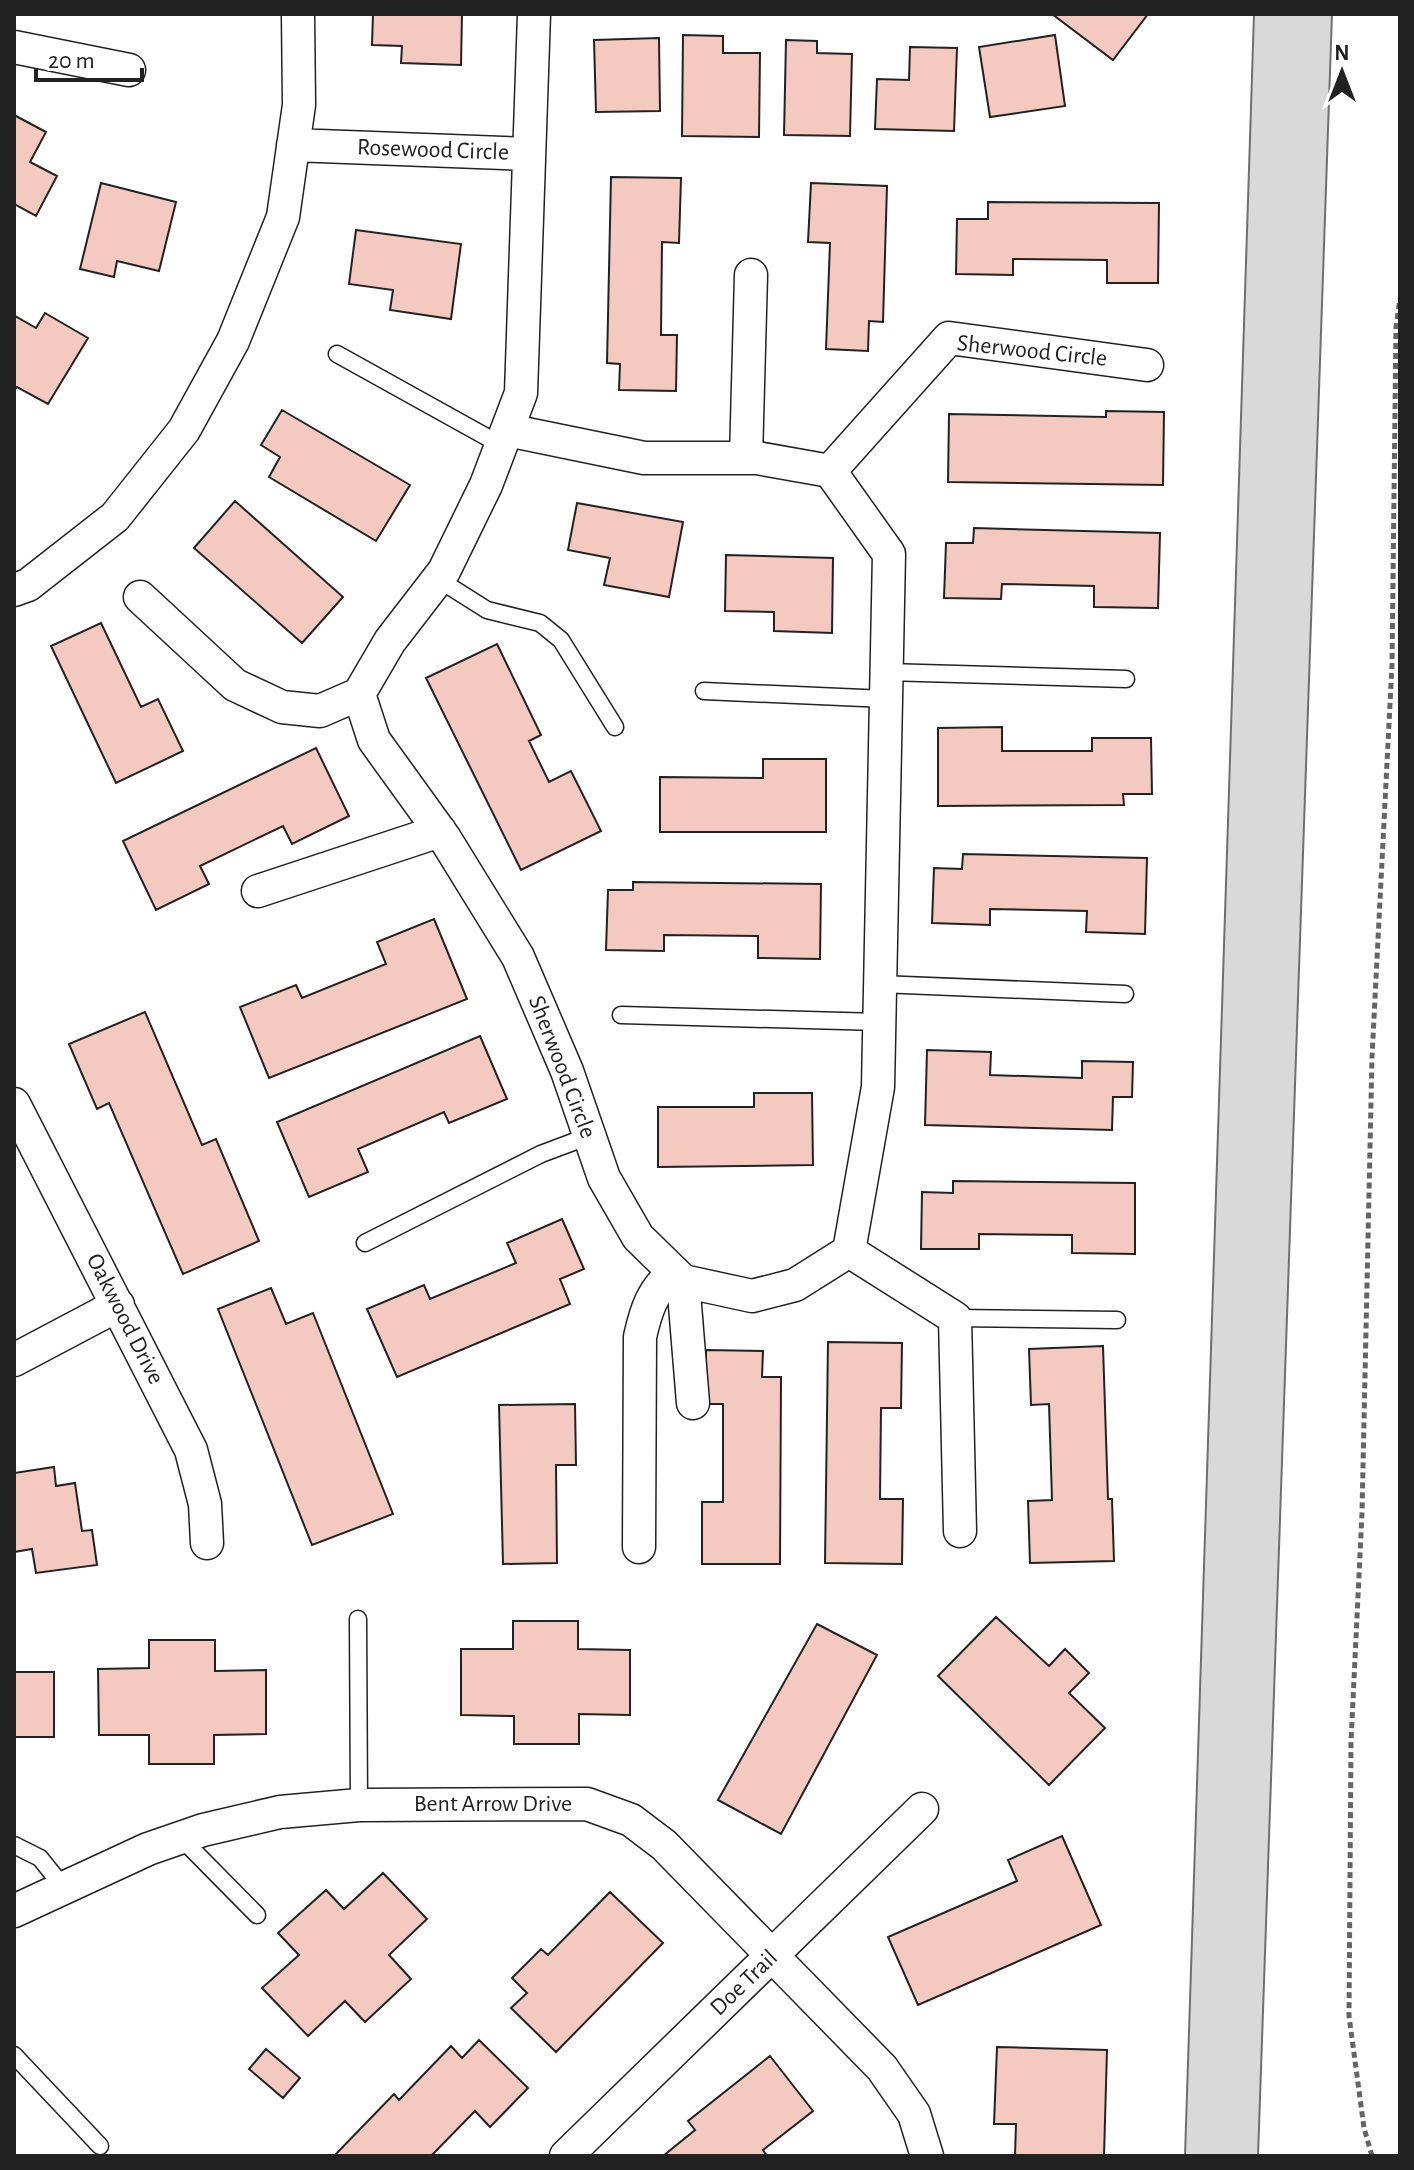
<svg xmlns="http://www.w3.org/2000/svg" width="1414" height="2170" font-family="'Alegreya Sans',sans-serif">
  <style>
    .water { fill: #d9d9d9; stroke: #6f6f6f; stroke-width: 2 }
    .building { fill: #f3c9c0; stroke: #222; stroke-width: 2 }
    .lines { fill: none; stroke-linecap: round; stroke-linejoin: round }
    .lane-casing { stroke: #222; stroke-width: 19 }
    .street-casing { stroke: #222; stroke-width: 35 }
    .path { stroke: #646464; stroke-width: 5; stroke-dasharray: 6 4; stroke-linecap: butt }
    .lane { stroke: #fff; stroke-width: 16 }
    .street { stroke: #fff; stroke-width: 32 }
    .labels { text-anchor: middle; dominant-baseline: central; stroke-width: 6; stroke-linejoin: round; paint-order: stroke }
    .street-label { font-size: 24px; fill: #222; stroke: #fff }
  </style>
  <rect width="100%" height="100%" fill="#fff"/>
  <path class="water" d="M1254 14H1332L1258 2156H1185Z"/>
  <path class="building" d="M373 14H462L461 65 401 63 402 46 372 45Z
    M1052 14H1148L1113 60Z
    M683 35 723 36V53H760L759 137 682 136Z
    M1055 35 1065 106 990 117 979 47Z
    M659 38 660 111 596 112 594 40Z
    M786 40 817 41V53L852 54 850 136 784 135Z
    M910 47 957 48 954 131 875 129 877 79 909 80Z
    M14 115 46 132 30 162 57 176 36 216 14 204Z
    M611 177 681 178 679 243 662 242 661 335H677L676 391 619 390 620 364 607 363Z
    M101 183 176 202 159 271 117 261 114 277 80 269Z
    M811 183 887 186 883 322 869 321 868 351 826 349 830 243 808 242Z
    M988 202 1159 203 1158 283H1107V260L1013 259V275L956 274 957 219H988Z
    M356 230 461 244 451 319 390 310 393 290 349 284Z
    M45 313 88 338 48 404 17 387 14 391V319L15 316 36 328Z
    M282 410 410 485 376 541 269 477 280 457 261 445Z
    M1106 411 1164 412 1163 485 948 482 949 414 1106 417Z
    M235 501 343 597 302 643 194 548Z
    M577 503 683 522 669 597 604 585 610 558 568 550Z
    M974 528 1160 533 1158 608 1094 607V586L1002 584 1001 599 944 598 946 543H973Z
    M726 555 833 558 832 633 774 631V612L725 611Z
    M101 623 141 707 158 699 183 751 116 783 51 646Z
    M497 644 541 735 529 741 549 782 571 771 601 831 521 870 426 678Z
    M1002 727V751H1092V738H1151L1152 794H1123L1124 805 938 806V728Z
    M316 748 349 816 292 844 283 826 200 866 209 884 156 910 123 841Z
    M763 759H826V832H660V777L763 778Z
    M963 854 1147 858 1145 934 1086 932 1087 911 990 909V925L932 923 934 868 962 869Z
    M633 882 821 884 820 959 758 958V936L664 935V951L606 950 608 890H633Z
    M434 919 467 999 269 1078 240 1007 296 985 302 998 386 964 377 942Z
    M145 1012 202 1145 216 1139 259 1241 183 1274 109 1103 97 1109 69 1044Z
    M480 1036 507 1099 449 1123 444 1112 358 1149 368 1172 309 1197 277 1122Z
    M927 1050 991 1052 990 1075 1082 1078V1061L1133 1062 1132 1097H1113L1112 1130 925 1125Z
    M754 1093H812L813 1165 658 1167V1107H754Z
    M953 1181 1135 1183V1254L1072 1253V1235L979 1234V1249H921L922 1192 953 1193Z
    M562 1219 584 1269 560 1279 570 1304 397 1377 367 1309 424 1285 430 1299 516 1263 507 1243Z
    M271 1288 286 1324 313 1313 393 1514 312 1545 218 1309Z
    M828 1342 902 1343 901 1408H881L880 1499H903L902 1564 825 1563Z
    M1103 1346 1108 1499H1112L1114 1561 1030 1563 1028 1501 1052 1500 1049 1404 1031 1405 1029 1349Z
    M706 1350 763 1351 762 1377H781L780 1564H702V1502H723V1404H706Z
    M575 1404 576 1465H556L557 1563 503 1564 499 1405Z
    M54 1467 56 1486 75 1483 82 1531 92 1530 97 1565 36 1573 32 1549 14 1552V1473Z
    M996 1617 1049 1666 1065 1649 1089 1673 1069 1693 1105 1728 1049 1785 938 1676Z
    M513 1621H578V1649L630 1650V1715L579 1714V1744H514V1716L461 1715V1649H513Z
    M817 1624 877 1655 781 1834 718 1800Z
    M149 1640H215V1671L266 1670V1734L214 1735V1764H149V1735H99L98 1669 149 1668Z
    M14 1672H54V1737H14Z
    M1062 1836 1101 1925 918 2005 888 1937 1017 1881 1008 1860Z
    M383 1873 427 1919 389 1955 411 1979 365 2022 345 2001 308 2036 262 1988 299 1955 278 1933 326 1890 344 1909Z
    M610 1892 663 1943 556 2052 511 2008 527 1993 512 1978 541 1949 548 1955Z
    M479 2040 528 2088 490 2127 475 2111 431 2156H334L394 2094 399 2100 451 2046 462 2058Z
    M997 2047 1107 2050 1104 2156H1015L1016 2124H994Z
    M266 2049 300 2078 283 2098 249 2069Z
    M770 2056 813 2111 763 2150 767 2156H663L695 2130 688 2121Z"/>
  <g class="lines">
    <defs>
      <path id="lane" d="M337 354 501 445
        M438 579 487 610 540 623 561 640 615 727
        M886 672 1126 679
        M704 691 886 699
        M880 984 1125 994
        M621 1015 879 1022
        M365 1243 541 1154 589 1136
        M955 1318 1117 1320
        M358 1619 359 1805
        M181 1838 257 1915
        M14 1845 40 1858 64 1888
        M14 2055 100 2146"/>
      <path id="street" d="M14 47 129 70
        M293 145 529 154
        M746 458 751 275
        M830 471 949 338 1147 365
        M14 590 28 585 115 517 184 430 233 341 283 217 299 105 298 14
        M140 597 235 685 282 707 320 711 359 694 390 641 444 571 486 485 521 393 534 14
        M359 694 374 740 444 837 518 957 567 1071 604 1178 638 1237 683 1281 752 1296 795 1285 849 1251 878 1087 889 554 830 471 757 458H644L507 430
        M258 891 440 831
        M14 1104 191 1450 205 1504 207 1543
        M849 1251 955 1318 960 1531
        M683 1281 693 1403
        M14 1360 118 1305
        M639 1547 640 1337C646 1310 652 1291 674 1272
        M14 1911 148 1849 203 1830 280 1812 359 1805 587 1804 631 1820 664 1845 882 2068 914 2114 927 2156
        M566 2156 922 1809"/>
    </defs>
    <use href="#lane" class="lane-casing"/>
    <use href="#street" class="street-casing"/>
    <path class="path" d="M1372 2156 1364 2128 1349 2016 1351 1742 1362 1513 1372 1057 1392 665 1396 327 1400 298"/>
    <use href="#lane" class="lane"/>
    <use href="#street" class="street"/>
  </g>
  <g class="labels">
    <g class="street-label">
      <text transform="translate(433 150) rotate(2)">Rosewood Circle</text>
      <text transform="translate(1032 351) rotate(6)">Sherwood Circle</text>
      <text transform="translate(562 1067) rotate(69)">Sherwood Circle</text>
      <text transform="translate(125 1319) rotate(63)">Oakwood Drive</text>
      <text x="493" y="1804">Bent Arrow Drive</text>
      <text transform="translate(744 1983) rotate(-44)">Doe Trail</text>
    </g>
  </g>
  <rect width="1414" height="2170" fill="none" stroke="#222222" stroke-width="32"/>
  <g transform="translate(1342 72)" stroke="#ffffff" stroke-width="6" paint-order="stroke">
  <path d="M0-6L14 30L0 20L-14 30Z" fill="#222222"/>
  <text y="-12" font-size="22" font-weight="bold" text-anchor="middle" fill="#222222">N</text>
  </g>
  <path d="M36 68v12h106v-12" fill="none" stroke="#222222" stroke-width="4"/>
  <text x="48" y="68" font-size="24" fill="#222222" stroke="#ffffff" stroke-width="6" paint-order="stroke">20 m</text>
</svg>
